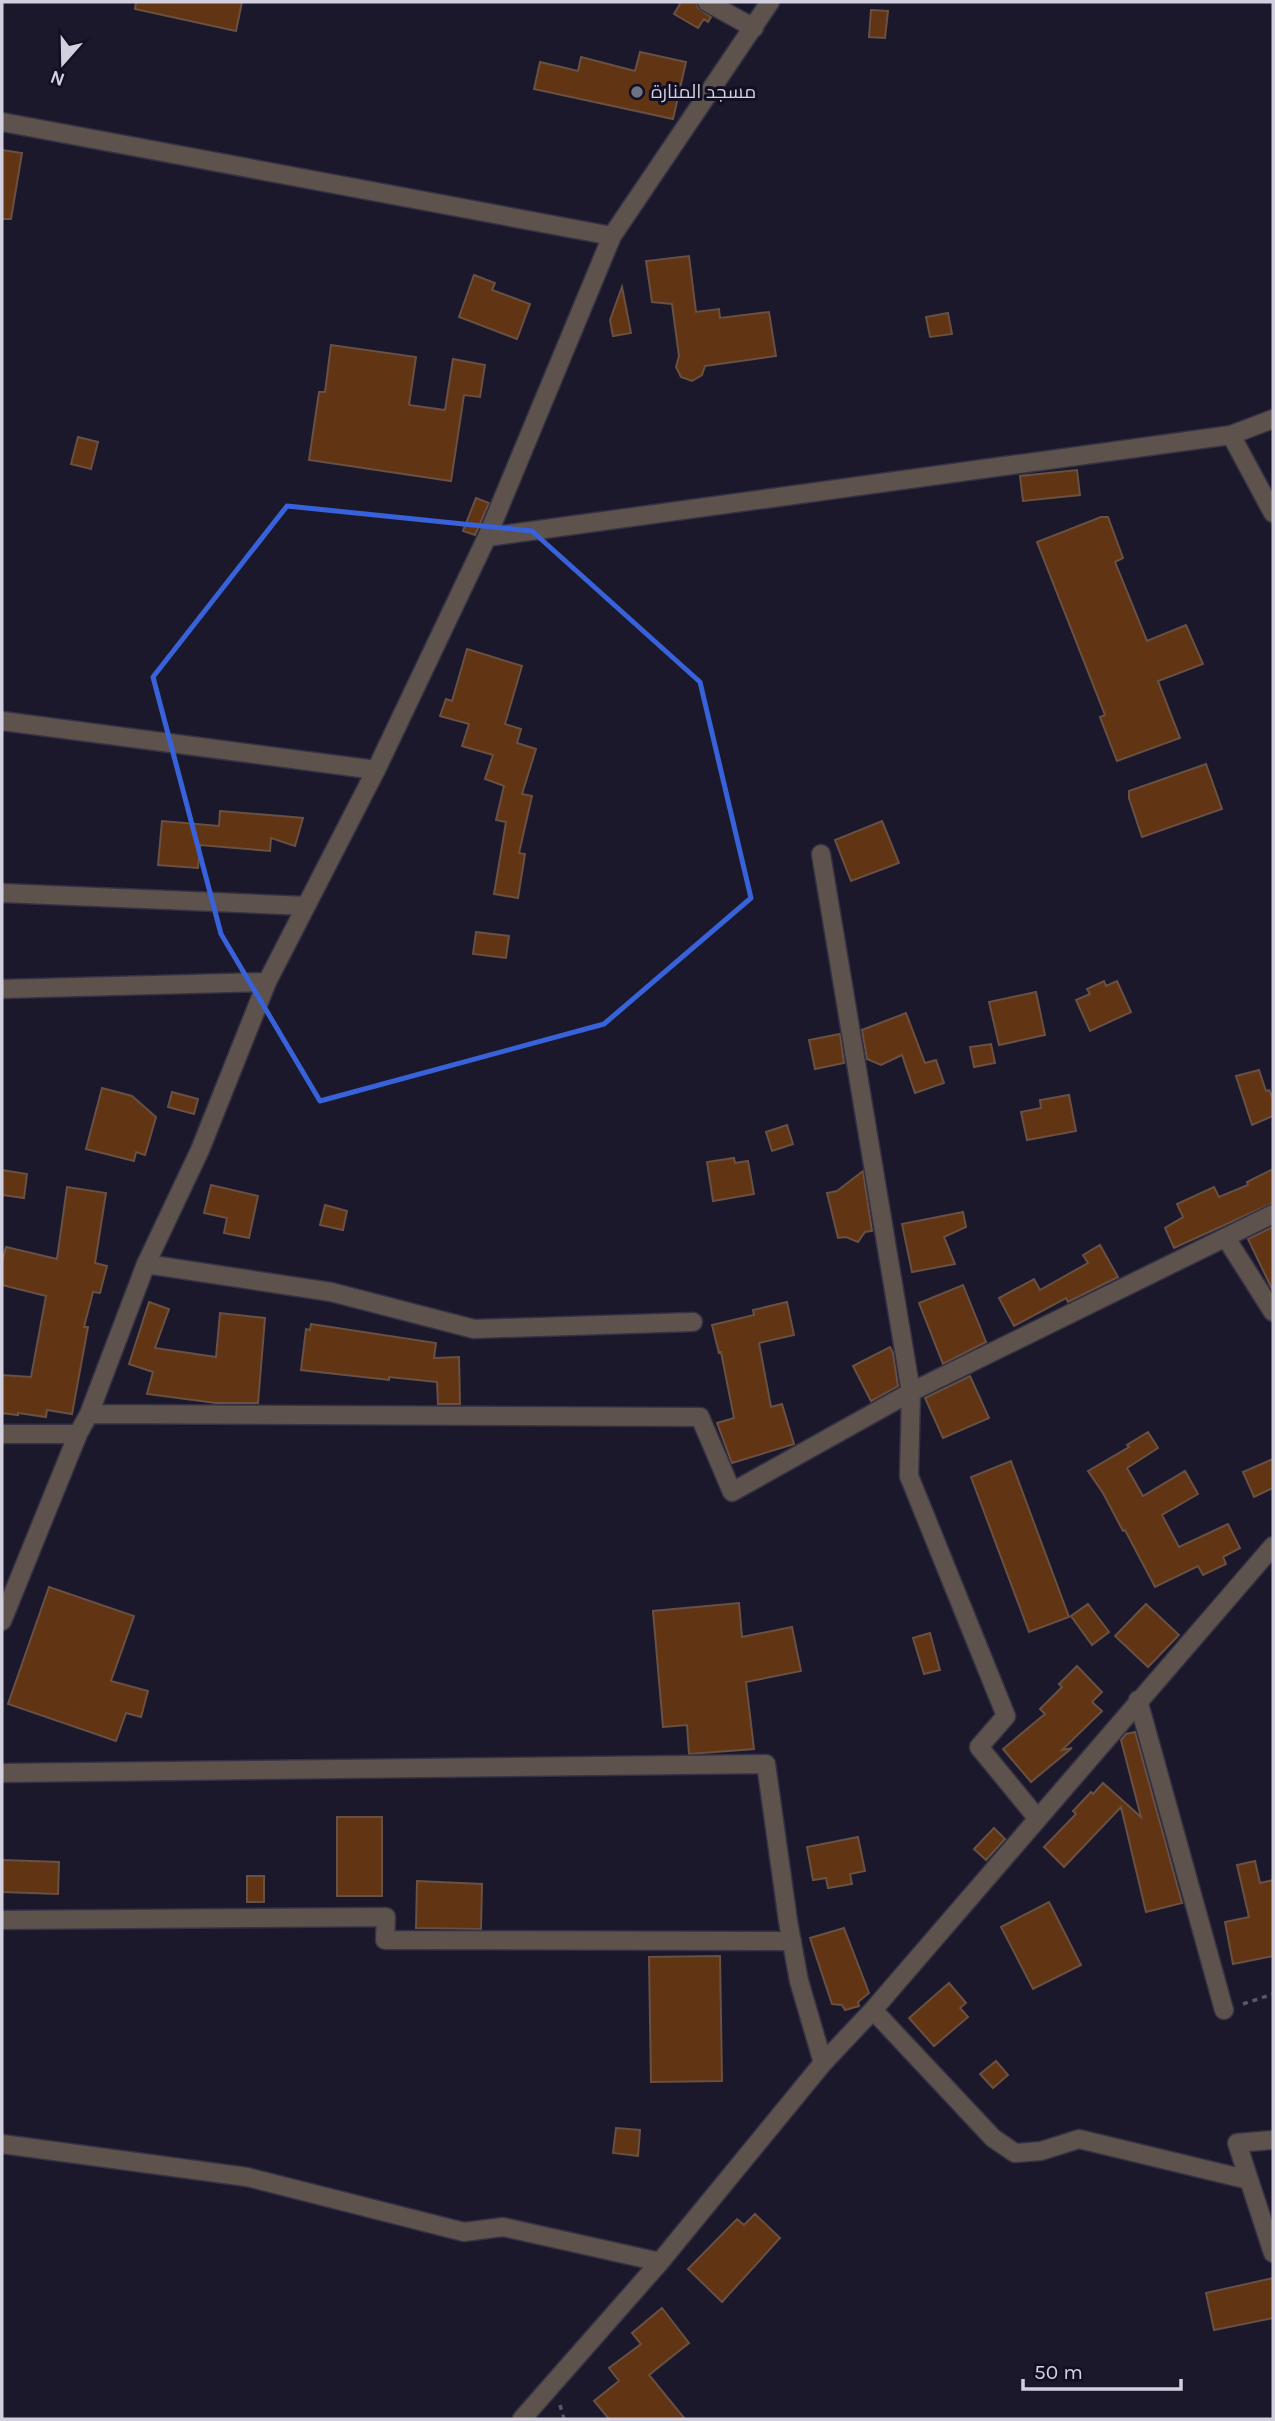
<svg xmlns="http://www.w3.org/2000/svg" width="1275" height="2421" font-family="Karla,Cairo,sans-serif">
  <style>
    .building { fill: #613413; stroke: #685042; stroke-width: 2 }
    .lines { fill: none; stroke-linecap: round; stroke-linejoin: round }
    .minor-casing { stroke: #353245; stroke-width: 21 }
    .path { stroke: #5a5769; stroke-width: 3.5; stroke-dasharray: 5 5; stroke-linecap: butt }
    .minor { stroke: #5d524c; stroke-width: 18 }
    .marked { fill: none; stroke: #3862d9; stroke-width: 5; stroke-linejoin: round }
    .worship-dot { fill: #6b7280; stroke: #130f22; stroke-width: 2.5 }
    .labels { text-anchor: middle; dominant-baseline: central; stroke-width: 6; stroke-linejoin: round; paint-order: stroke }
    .poi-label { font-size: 19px; fill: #d2d0de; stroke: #130f22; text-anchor: start }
  </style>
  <rect width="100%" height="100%" fill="#1c182c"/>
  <path class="building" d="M136 2H242L236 31 135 9Z
    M677 2H696L698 8 711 17 708 22 704 19 698 28 674 14 680 4Z
    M871 10 888 11 885 38 869 37Z
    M640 52 686 62 673 119 534 89 540 62 578 71 581 57 635 71Z
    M2 150 22 153 11 219H2Z
    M689 256 696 312 719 309 720 318 769 312 776 356 705 366 702 375 692 381 681 377 676 367 679 356 672 304 652 302 646 261Z
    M474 275 495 283 492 290 530 304 517 339 459 317Z
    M622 287 631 333 613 336 610 320Z
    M948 313 952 334 930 337 926 317Z
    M331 345 416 357 409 405 445 410 453 359 485 365 480 397 464 395 451 481 309 460 319 392H325Z
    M78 437 98 442 91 469 71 464Z
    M1077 470 1080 495 1023 501 1020 476Z
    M476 498 489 503 475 535 463 531Z
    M1101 517H1108L1123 558 1115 562 1147 641 1186 625 1203 664 1158 681 1180 738 1117 761 1100 717 1105 715 1037 542Z
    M467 649 522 666 505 724 521 729 517 743 536 749 522 794 532 796 519 853 525 854 518 898 494 894 506 822 496 820 504 786 485 779 493 755 462 746 469 724 440 716 446 699 452 701Z
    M1206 764 1222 809 1142 837 1129 798V791Z
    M220 811 303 818 295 846 271 838 270 851 200 845 198 868 158 865 162 821 219 826Z
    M882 821 899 863 851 881 835 840Z
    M476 932 509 936 506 958 473 954Z
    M1104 981 1106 986 1117 981 1131 1012 1090 1031 1076 1000 1090 994 1087 989Z
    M1036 992 1045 1035 999 1045 989 1002Z
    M906 1013 925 1063 936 1060 944 1083 915 1093 902 1055 881 1065 867 1059 862 1030Z
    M840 1034 844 1063 815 1069 809 1040Z
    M991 1044 995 1063 974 1067 970 1047Z
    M1259 1070 1266 1091 1269 1090 1273 1099V1116L1252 1125 1236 1076Z
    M102 1088 132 1096 156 1117 145 1155 136 1152 134 1161 86 1149Z
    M172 1092 198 1099 194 1114 168 1107Z
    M1069 1095 1076 1131 1027 1140 1021 1112 1041 1108 1040 1100Z
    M787 1125 793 1144 772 1151 766 1132Z
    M734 1158 735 1163 748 1161 754 1194 713 1201 707 1162Z
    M1273 1169V1203L1174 1248 1165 1228 1183 1217 1177 1204 1214 1187 1219 1197 1248 1185 1247 1182Z
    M2 1170 27 1174 24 1198 2 1195Z
    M863 1171 872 1231 865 1232 858 1242 846 1237 838 1238 827 1193 837 1191Z
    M211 1185 258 1196 249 1238 224 1233 227 1218 204 1213Z
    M67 1187 106 1193 95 1263 107 1266 100 1293 93 1292 84 1327H88L72 1414 47 1410 46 1417 18 1413V1415L2 1413V1375L31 1377 46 1296 2 1285V1262L6 1247 57 1259Z
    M325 1205 347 1211 343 1230 320 1225Z
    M963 1212 966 1227 944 1237 955 1264 912 1272 902 1224Z
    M1273 1227V1291L1248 1239Z
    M1100 1245 1118 1277 1068 1302 1066 1298 1014 1326 999 1298 1034 1279 1040 1290 1088 1263 1083 1255Z
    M963 1285 986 1342 943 1364 919 1303Z
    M149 1302 169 1309 155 1348 216 1357 220 1313 265 1318 258 1403H216L147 1394 153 1372 129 1364Z
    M787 1302 794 1335 759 1343 771 1407 782 1404 794 1444 732 1463 717 1423 734 1418 721 1352 719 1353 712 1325 754 1315 753 1310Z
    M311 1324 436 1343 434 1358 459 1357 460 1404H438L437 1382 389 1377V1380L301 1370 306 1329 310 1330Z
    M890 1347 893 1353 898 1386 871 1401 853 1366Z
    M970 1376 989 1418 943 1438 925 1398Z
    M1148 1432 1158 1448 1127 1468 1143 1496 1185 1471 1198 1494 1162 1515 1179 1547 1228 1524 1240 1548 1223 1557 1226 1564 1203 1575 1198 1566 1155 1587 1125 1530 1123 1531 1103 1493 1088 1471 1129 1447 1127 1445Z
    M1273 1459V1488L1254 1497 1243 1472Z
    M1011 1461 1069 1617 1029 1632 971 1477Z
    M49 1587 134 1616 111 1681 148 1691 141 1717 126 1713 116 1741 8 1704Z
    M739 1603 742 1637 792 1627 801 1671 746 1682 754 1749 689 1754 687 1725 663 1727 653 1611Z
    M1088 1604 1109 1632 1092 1645 1071 1616Z
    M1146 1604 1179 1635 1148 1667 1115 1636Z
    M930 1633 940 1670 924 1674 913 1638Z
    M1077 1666 1102 1692 1092 1702 1102 1711 1062 1750 1072 1748 1031 1782 1003 1749 1045 1714 1040 1709 1062 1687 1059 1684Z
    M1135 1732 1182 1903 1146 1912 1121 1807 1064 1867 1044 1847 1076 1814 1073 1811 1091 1792 1093 1794 1103 1783 1141 1817 1121 1740 1126 1734Z
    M337 1817H382V1896H337Z
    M994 1828 1005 1839 986 1860 974 1849Z
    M858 1837 865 1871 850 1874 852 1884 828 1888 826 1878 813 1880 807 1847Z
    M2 1860 59 1862 58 1894 2 1892Z
    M1255 1861 1260 1883 1273 1880V1956L1233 1964 1225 1922 1249 1917 1237 1865Z
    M247 1876H264V1902H247Z
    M417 1881 482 1884 481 1929 416 1928Z
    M1049 1902 1081 1965 1033 1989 1001 1927Z
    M844 1928 869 1993 858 2002 859 2006 845 2010 842 2005 832 2004 810 1938Z
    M720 1956 722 2081 651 2082 649 1957Z
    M949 1983 966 2003 960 2008 968 2017 934 2046 909 2018Z
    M996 2061 1008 2075 993 2088 980 2074Z
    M616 2128 640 2130 638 2156 613 2153Z
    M755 2214 780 2238 722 2302 688 2269 737 2219 744 2225Z
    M1273 2278V2318L1214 2330 1206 2293Z
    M662 2308 689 2343 649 2375 685 2419H609L594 2401 619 2381 609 2368 641 2344 632 2333Z"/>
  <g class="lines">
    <defs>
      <path id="minor" d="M707 2 754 28
        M2 122 612 236
        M1231 435 1273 513
        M487 537 1231 435 1273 419
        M2 721 376 770
        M821 854 911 1392 909 1476 1006 1716 979 1747 1038 1819
        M2 893 306 906
        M2 989 267 982
        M1226 1238 1273 1312
        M146 1264 331 1292 474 1329 693 1322
        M89 1414 700 1417 732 1492 911 1392 1273 1214
        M2 1434H78
        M2 1621 78 1434 89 1414 146 1264 200 1150 267 982 376 770 487 537 612 236 770 2
        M1138 1700 1224 2010
        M2 1773 766 1764 788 1921 799 1981 823 2063
        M2 1920 386 1917 385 1940 792 1941
        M873 2010 993 2138 1015 2153 1041 2151 1079 2139 1249 2180
        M1273 2140 1237 2143 1273 2253
        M2 2144 247 2177 464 2232 503 2227 660 2262
        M522 2419 660 2262 823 2063 873 2010 1273 1546"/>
    </defs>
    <use href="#minor" class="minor-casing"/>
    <path class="path" d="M1243 2004 1273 1994
      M560 2405 564 2419"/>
    <use href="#minor" class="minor"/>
  </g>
  <path class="marked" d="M287 506 532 531 700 682 751 898 604 1024 320 1101 221 934 153 677Z"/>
  <circle class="worship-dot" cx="637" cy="92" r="7"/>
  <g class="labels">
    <g class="poi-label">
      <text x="651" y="92">مسجد المنارة</text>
    </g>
  </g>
  <rect width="1275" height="2421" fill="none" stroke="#d2d0de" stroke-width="7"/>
  <g transform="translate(63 63) rotate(200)" stroke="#130f22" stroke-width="5" paint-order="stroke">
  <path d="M0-5L12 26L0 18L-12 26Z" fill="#d2d0de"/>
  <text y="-10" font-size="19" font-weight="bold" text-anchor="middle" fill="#d2d0de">N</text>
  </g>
  <path d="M1023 2379v10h158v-10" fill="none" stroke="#d2d0de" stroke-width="3.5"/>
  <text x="1034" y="2379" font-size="21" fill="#d2d0de" stroke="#130f22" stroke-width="5" paint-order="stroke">50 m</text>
</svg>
